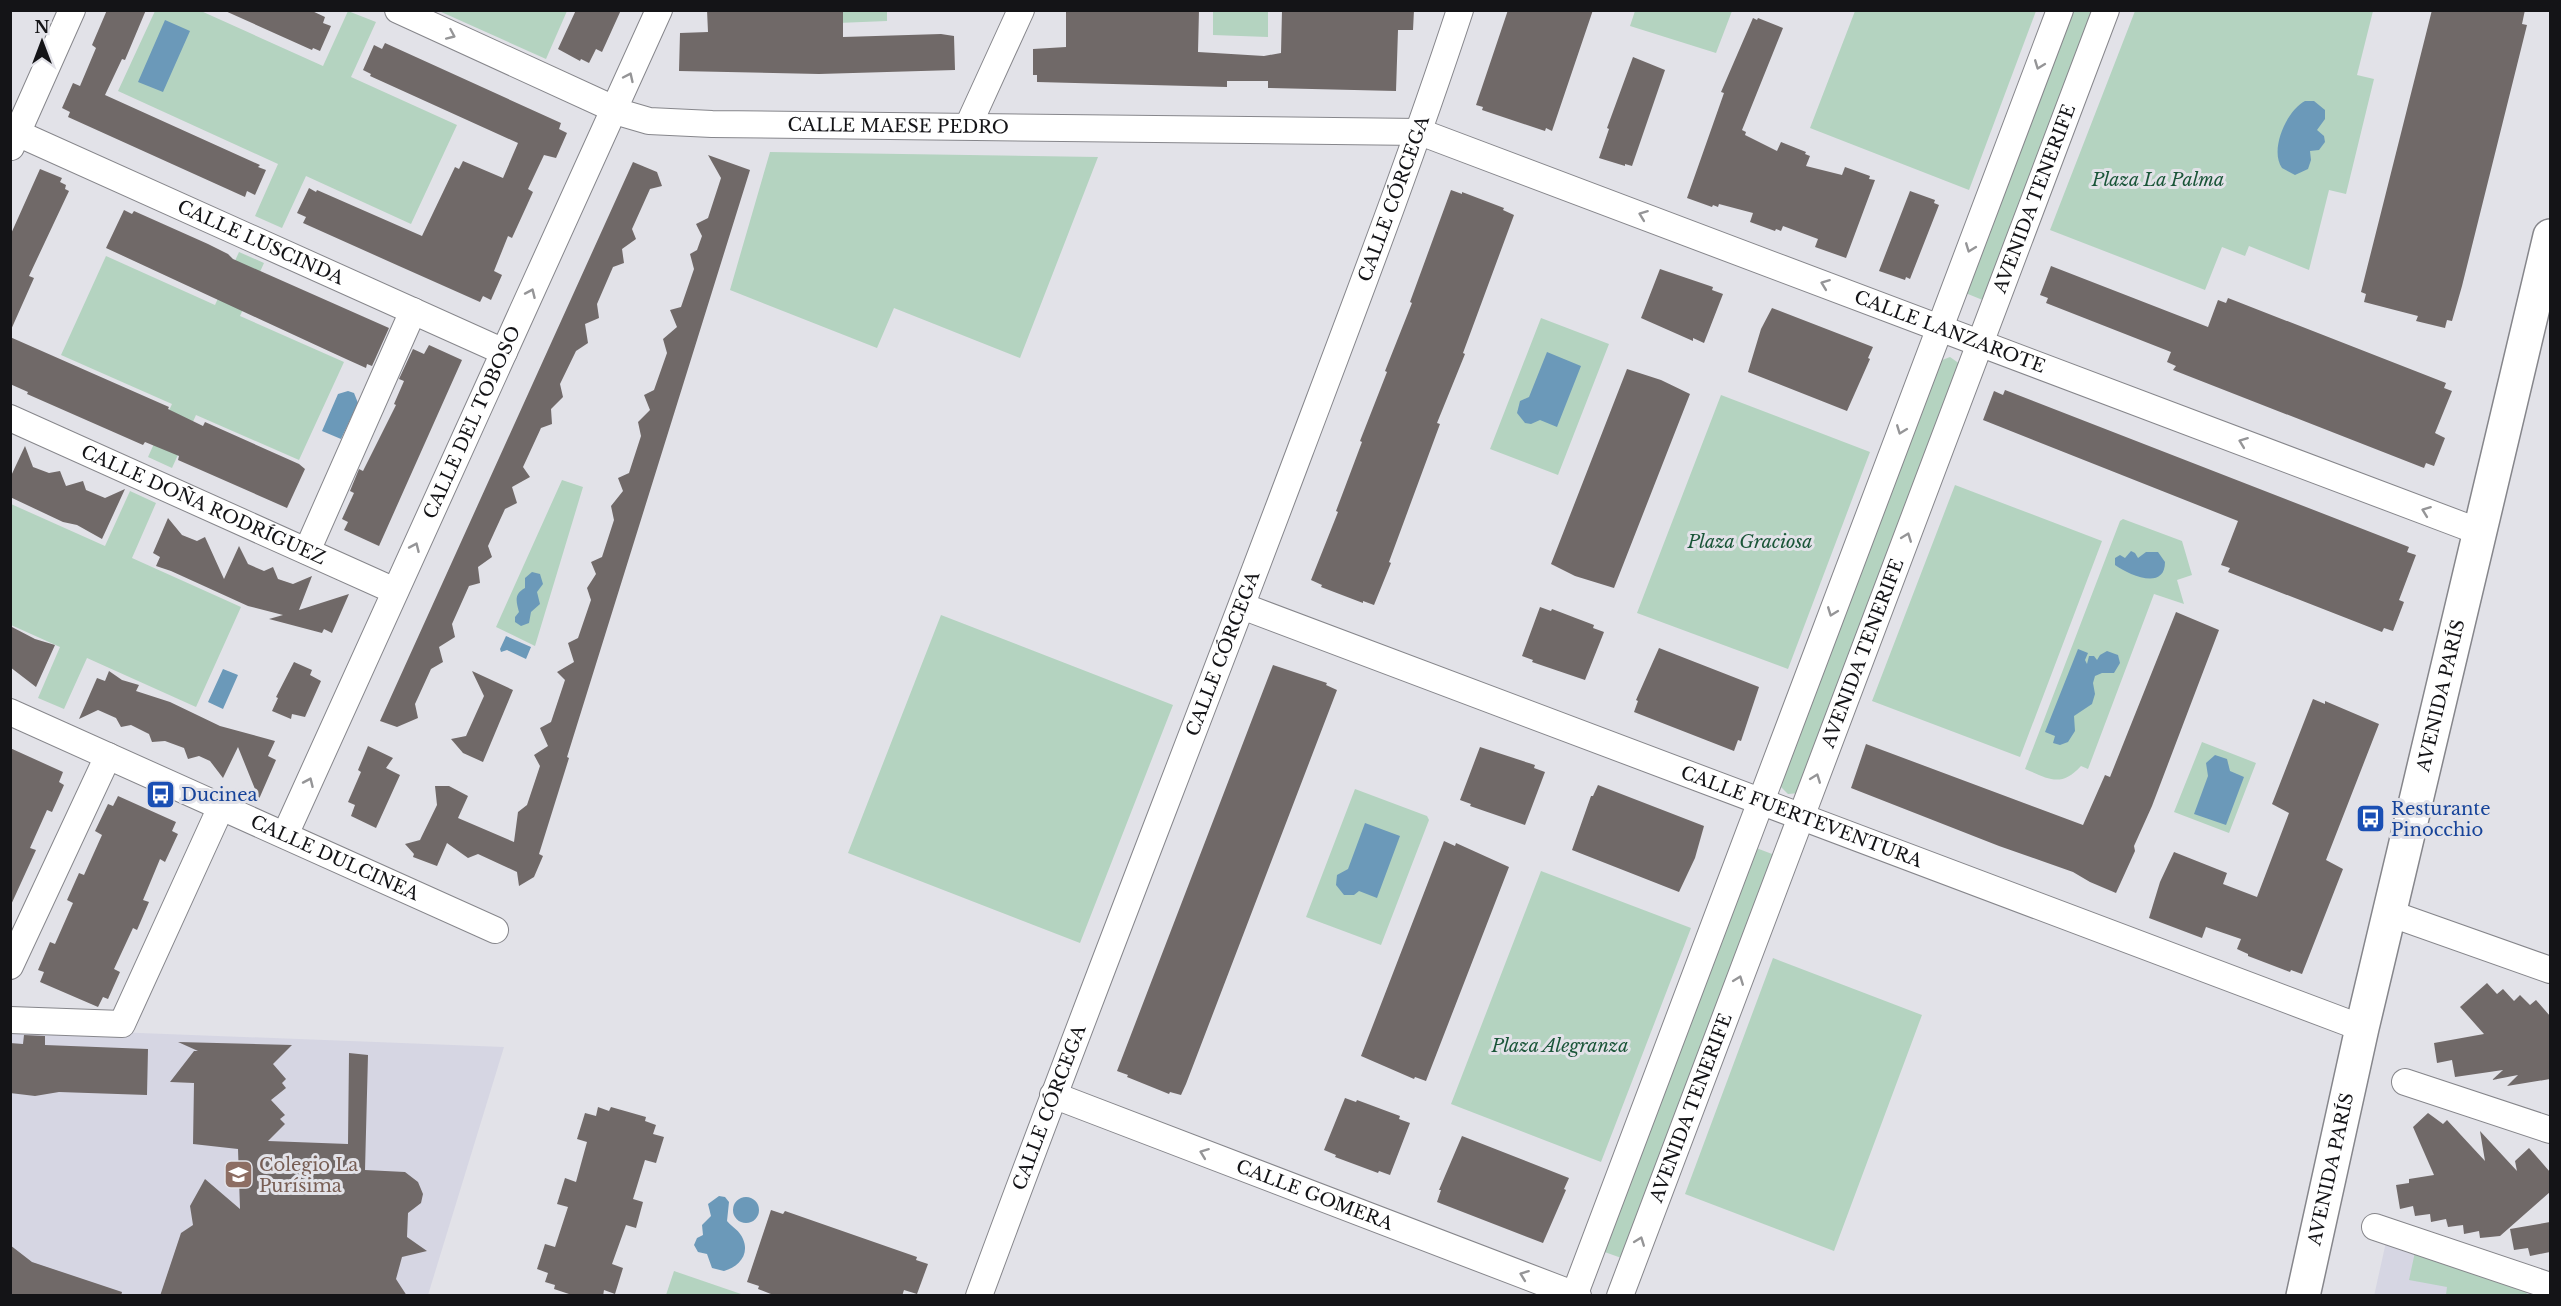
<svg xmlns="http://www.w3.org/2000/svg" width="2561" height="1306" font-family="'Libre Baskerville',serif">
  <style>
    .built { fill: #d6d6e3 }
    .green { fill: #b4d3c0 }
    .water { fill: #6b99b9 }
    .building { fill: #706968 }
    .lines { fill: none; stroke-linecap: round; stroke-linejoin: round }
    .minor-casing { stroke: #86868b; stroke-width: 28 }
    .secondary-casing { stroke: #86868b; stroke-width: 36 }
    .minor { stroke: #fff; stroke-width: 26 }
    .secondary { stroke: #fff; stroke-width: 33 }
    .oneway { stroke: #959597 }
    .labels { text-anchor: middle; dominant-baseline: central; stroke-width: 6; stroke-linejoin: round; paint-order: stroke }
    .street-label { font-size: 18px; fill: #141417; stroke: #e2e2e8 }
    .park-label { font-size: 18px; font-style: italic; fill: #1a5538; stroke: #e2e2e8 }
    .transit-label { font-size: 18px; fill: #164399; stroke: #e2e2e8; text-anchor: start }
    .education-label { font-size: 18px; fill: #785e54; stroke: #e2e2e8; text-anchor: start }
  </style>
  <rect width="100%" height="100%" fill="#e2e2e8"/>
  <path class="built" d="M11 1028 504 1047 428 1295 11 1296Z
    M2386 1242 2543 1296H2374Z"/>
  <path class="green" d="M155 11H201L323 66 348 11 376 22 351 77 457 125 411 224 306 176 282 228 255 216 278 164 118 91Z
    M439 11H567L546 59Z
    M812 11H887V21L813 24Z
    M1213 11H1268V37L1213 35Z
    M1635 11H1732L1716 53 1630 26Z
    M1855 11H2036L1969 190 1810 128Z
    M2068 11H2098L1990 303 1963 292Z
    M2135 11H2373L2357 75 2374 79 2346 194 2329 190 2309 270 2249 246 2245 256 2222 247 2205 290 2050 230Z
    M770 152 1098 157 1020 358 894 308 877 348 730 290Z
    M239 252 264 263 240 316 344 362 299 460 196 415 172 468 148 457 172 404 61 355 106 256 215 305Z
    M1541 318 1609 344 1558 475 1490 449Z
    M1950 357 1960 364 1800 793 1788 794 1779 785 1937 362Z
    M1721 395 1870 452 1788 669 1637 613Z
    M562 480 583 487 535 646 496 627Z
    M1955 485 2102 541 2020 757 1872 701Z
    M130 491 156 503 132 558 241 607 196 707 87 658 64 709 38 698 60 647 11 625V504L105 546Z
    M2123 519 2182 541 2192 575 2177 580 2184 604 2154 594 2088 769 2081 766C2061 788 2049 779 2025 769L2120 521Z
    M941 615 1173 705 1080 943 848 853Z
    M2202 742 2256 763 2229 833 2174 812Z
    M1355 789 1427 816 1429 820 1381 945 1306 917Z
    M1751 846 1780 857 1627 1260 1599 1250Z
    M1541 871 1691 928 1601 1162 1451 1104Z
    M1773 958 1922 1015 1834 1251 1685 1194Z
    M2415 1252 2528 1290 2526 1295H2446L2447 1287 2409 1280Z
    M674 1271 744 1295H666Z"/>
  <path class="water" d="M165 20 190 31 163 92 138 82Z
    M2305 101H2314L2325 110V119L2317 130 2324 136 2325 142 2319 150 2310 151 2311 160 2308 169 2295 175 2282 168C2269 150 2287 110 2305 101Z
    M1547 352 1581 366 1557 427 1540 420 1531 424 1525 423 1517 413 1520 401 1529 397Z
    M348 391 354 393 358 403 341 439 322 431 338 394Z
    M2131 551 2135 553 2138 558 2146 552H2158L2165 562C2165 591 2129 575 2115 565V558L2120 555 2125 558Z
    M532 572 540 574 543 584 537 592 540 604 531 612 529 623 521 626 515 622V617L519 612C516 601 514 594 525 588V578Z
    M506 636 531 647 526 659 507 650 501 652 500 649Z
    M2078 649 2088 653 2085 660 2087 664 2089 656H2094L2097 660 2100 655 2107 651 2118 655 2120 663 2114 673H2102L2095 676 2093 683 2095 694 2092 704 2074 716 2075 731 2068 742 2060 745 2053 743 2055 736 2045 732Z
    M223 669 238 675 223 709 208 702Z
    M2215 755 2227 759 2230 771 2244 777 2226 825 2194 814 2208 776 2206 763Z
    M1365 823 1400 836 1377 898 1359 891 1354 895H1344L1336 885 1337 875 1348 869Z
    M719 1196 725 1197 729 1202 727 1221C732 1227 740 1231 743 1239 750 1255 738 1267 724 1271L712 1268 707 1254 698 1252 694 1245 697 1238 703 1235 702 1225 711 1216 708 1204Z
    M733 1210a13 13 0 1 1 26 0a13 13 0 1 1-26 0Z"/>
  <path class="building" d="M107 10H146L125 60 122 59 105 95 260 165 258 167 266 170 255 195 247 191 245 197 68 117 70 112 62 108 73 83 80 86 96 48 92 45Z
    M223 10H310L325 17 323 23 331 26 320 51 313 48 312 50Z
    M576 10H621L602 52 596 49 589 63 581 59 580 61 558 49Z
    M707 10H843V37L941 34 954 36 955 70 819 74 679 71 680 33 708 32Z
    M1066 10H1199L1198 52 1264 56 1281 53 1282 10H1414L1413 30H1398L1396 91 1268 88V81H1227V87L1037 82V75H1033V49L1066 47Z
    M1508 10H1593L1552 131 1546 128 1545 131 1482 110 1483 107 1476 105Z
    M2432 10H2525L2522 24 2527 25 2462 286 2452 321 2447 320 2445 328 2416 321 2418 316 2364 302 2366 294 2361 292Z
    M1753 18 1757 20 1758 18 1783 28 1742 130 1746 132 1745 135 1777 151 1781 142 1806 152 1805 154 1810 156 1806 166 1842 175 1845 167 1870 176 1869 179 1875 180 1846 258 1815 247 1818 239 1783 226 1781 231 1776 229 1775 231 1750 222 1753 213 1719 204 1718 207 1713 205 1712 207 1687 198 1724 93 1721 92Z
    M385 43 561 123 559 129 567 133 556 158 544 155 528 189 533 192 512 238 508 236 494 271 502 275 491 300 483 296 480 302 399 266 303 223 306 217 297 213 309 188 316 192 317 190 422 236 455 167 459 169 463 161 503 178 518 143 370 76 371 74 363 70 374 45 382 49Z
    M1633 57 1665 70 1632 166 1625 164V166L1599 158 1609 129 1607 128Z
    M708 155 750 170 567 757 569 758 539 854 543 856 534 877 519 886 517 872 478 854 468 858 447 843 437 866 413 857 414 854 405 844 420 840 437 805 435 786H449L468 796 458 818 514 842 518 812 527 805 540 766 534 755 548 746 540 728 551 722 565 680 557 672 574 662 568 643 578 638 591 600 587 588 596 574 591 562 602 557 614 520 611 506 623 491 618 478 629 473 641 436 638 422 650 410 644 395 654 390 667 353 663 339 677 327 670 310 681 307 694 269 690 254 697 250 702 236 696 224 708 218 721 178Z
    M633 162 657 172 662 186 650 189 632 229 636 239 622 249 624 263 613 267 597 304 599 318 585 324 588 343 576 351 560 384 563 397 551 409 552 424 541 428 523 467 530 477 512 487 517 503 505 509 488 546 492 557 478 567 480 583 469 586 452 624 455 637 439 647 443 662 431 669 415 704 418 718 397 727 380 721Z
    M40 169 62 178 60 182 66 185 65 189 69 191 29 276 34 278 10 332V236Z
    M1451 190 1462 194V192L1504 208 1503 210 1514 215 1463 353 1465 354 1437 423 1440 424 1389 562 1391 563 1374 605 1363 601V603L1321 587 1322 585 1311 580 1338 512 1336 511 1362 442 1360 441 1387 372 1385 371 1412 303 1410 302Z
    M1910 191 1935 200 1934 203 1939 205 1910 279 1906 277 1905 280 1879 271Z
    M124 210 132 214 134 211 208 244 228 254 233 259 389 328 372 366 367 364 366 368 346 359 106 248Z
    M2051 266 2208 327 2218 300 2226 303 2228 298 2446 383 2444 388 2452 391 2435 433 2445 438 2434 466 2426 463 2424 468 2173 370 2176 366 2167 362 2171 352 2046 303 2048 298 2040 295Z
    M1660 269 1713 287 1712 290 1723 294 1704 343 1693 338V341L1641 318Z
    M1772 308 1873 347 1868 358 1870 359 1847 411 1748 372 1761 329Z
    M10 337 169 407 168 409 203 426 205 422 299 464 305 469 287 508 178 460 179 456 145 442 143 445 27 394 28 392 10 384Z
    M429 345 462 360 379 546 344 530 348 522 342 519 354 493 350 491 359 469 363 471 396 405 394 404 404 381 399 379 413 349 424 354Z
    M1627 369 1661 380 1690 394 1614 588 1575 576 1551 564Z
    M2005 390 2409 547 2407 552 2416 555 2399 600 2404 602 2393 631 2384 628 2382 632 2228 572 2230 568 2221 565 2238 521 1983 420 1994 391 2003 395Z
    M25 446 33 467 49 473 60 471 66 486 83 481 86 490 105 498 125 489 102 539 77 525 63 522 10 497V478Z
    M168 518 182 535 197 541 205 537 224 579 239 546 248 564 264 571 273 567 278 579 293 584 312 576 299 610 349 594 332 633 324 629 322 633 269 619 283 615 248 606 171 571 156 566 160 557 153 553Z
    M1540 607 1551 611 1552 609 1594 625 1593 628 1604 632 1585 680 1532 662 1533 660 1522 656Z
    M2176 612 2219 630 2152 806 2134 846 2135 851 2116 893 2090 882 2073 872 1999 846 1851 788 1866 744 2083 825 2105 775 2110 777Z
    M10 626 35 639 55 645 36 687 10 667Z
    M1659 648 1759 687 1741 741 1738 740 1734 751 1634 712 1638 701 1636 700Z
    M294 662 312 670 310 675 321 681 305 717 292 714 291 719 272 711 278 698 276 697Z
    M1273 665 1327 683 1326 685 1337 690 1186 1084 1181 1095 1170 1092 1169 1094 1127 1077 1128 1075 1117 1071Z
    M109 671 122 680 139 685 136 691 170 702 220 726 275 741 268 756 276 760 259 799 238 747 223 778 210 761 199 756 188 759 184 748 165 741 152 742 149 734 131 725 121 727 116 718 98 710 79 719 97 678 105 681Z
    M472 671 513 690 483 762 463 753 451 739 466 736 484 696Z
    M2313 699 2325 704V701L2379 724 2326 860 2343 869 2302 974 2291 970 2290 972 2248 956V954L2237 949 2241 939 2206 927 2202 938 2149 918 2160 882 2174 852 2227 873 2223 884 2257 897 2289 813 2272 804Z
    M368 746 393 758 386 768 400 775 376 828 351 816 355 805 348 802 361 772 358 770Z
    M1480 747 1535 765 1534 768 1545 772 1525 825 1470 806 1471 804 1460 800Z
    M10 748 63 772 59 782 64 785 52 812 47 810 30 848 36 850 10 907Z
    M1598 785 1704 826 1695 858 1679 892 1572 850 1591 796H1593Z
    M118 796 176 822 172 831 178 834 165 862 160 859 143 900 149 902 137 930 133 928 114 969 120 972 108 999 103 997 98 1007 40 982 44 972 38 970 50 942 55 944 73 903 67 900 79 873 84 875 102 835 95 831 108 804 113 806Z
    M1444 841 1455 846 1456 843 1509 867 1426 1081 1415 1077 1414 1079 1361 1056Z
    M2487 983 2497 994 2503 989 2514 1001 2520 995 2530 1005 2536 1000 2550 1016V1079L2507 1086 2518 1075 2492 1080 2503 1070 2455 1077 2452 1060 2437 1063 2434 1043 2484 1034 2460 1007Z
    M24 1035 45 1036V1045L148 1049 147 1095 59 1092 35 1096 10 1093V1043L23 1044Z
    M178 1042 292 1045 273 1064 286 1079 282 1083 286 1088 271 1100 285 1115 280 1119 285 1124 268 1141 348 1144 349 1053 368 1055 365 1170 405 1172 418 1182 423 1194 421 1203 408 1213 407 1237 427 1251 402 1257 396 1279 407 1296H160L181 1233 193 1225 190 1206 205 1179 240 1209 238 1149 193 1144 194 1083 170 1082 194 1051H198Z
    M1345 1098 1356 1102 1357 1100 1400 1116 1399 1119 1410 1123 1390 1175 1379 1171 1378 1173 1335 1157 1336 1155 1324 1150Z
    M598 1107 609 1111 611 1107 646 1117 645 1121 656 1125 653 1134 664 1137 656 1163 645 1160 633 1199 643 1202 636 1228 626 1225 612 1264 623 1268 615 1294 604 1290 603 1296H575L554 1289 555 1285 545 1282 548 1273 537 1269 545 1244 555 1247 568 1207 557 1204 565 1178 576 1182 587 1142 577 1139 585 1113 596 1116Z
    M2428 1113 2443 1124 2447 1120 2485 1161 2480 1131 2517 1171 2515 1161 2529 1148 2550 1172V1192L2500 1236 2480 1238 2479 1231 2464 1234 2463 1225 2448 1227 2446 1219 2431 1222 2430 1214 2415 1216 2413 1206 2400 1209 2396 1185 2409 1183V1179L2434 1175 2413 1127Z
    M1462 1136 1569 1178 1564 1189 1566 1190 1543 1243 1437 1202 1441 1190H1439Z
    M771 1210 783 1214 785 1211 917 1257 916 1260 928 1264 917 1294 904 1290 902 1296H776L758 1289 759 1286 747 1282Z
    M2550 1222V1252L2530 1256 2528 1248 2514 1250 2510 1229Z
    M10 1245 32 1262 122 1292 121 1296H10Z"/>
  <g class="lines">
    <defs>
      <g id="minor">
        <path id="s1" d="M398 10 625 114 649 121 712 124 1420 132 2480 532"/>
        <path d="M968 126 1021 10"/>
        <path id="s2" d="M17 133 504 352"/>
        <path d="M11 147 72 10"/>
        <path id="s3" d="M10 418 395 591"/>
        <path d="M307 551 413 311"/>
        <path id="s4" d="M1242 606 2362 1028"/>
        <path id="s5" d="M10 712 495 930"/>
        <path id="s6" d="M285 835 659 10"/>
        <path d="M2389 913 2550 970"/>
        <path d="M10 966 108 756"/>
        <path d="M10 1020 122 1024 221 807"/>
        <path d="M2405 1082 2550 1130"/>
        <path id="s7" d="M1053 1095 1578 1296"/>
        <path d="M2375 1227 2550 1286"/>
        <path id="s8" d="M979 1296C1083 1013 1194 733 1300 451 1355 305 1411 159 1460 10"/>
        <path d="M1574 1296 2060 10"/>
        <path id="s9" d="M1620 1296 2106 10"/>
      </g>
      <g id="secondary">
        <path id="s10" d="M2303 1296 2362 1028 2550 236"/>
      </g>
    </defs>
    <use href="#minor" class="minor-casing"/>
    <use href="#secondary" class="secondary-casing"/>
    <use href="#minor" class="minor"/>
    <use href="#secondary" class="secondary"/>
  </g>
  <defs><path id="oneway-chevron" d="M-2-3.5L2.5 0L-2 3.5" fill="none" stroke-width="1.6" stroke-linecap="round" stroke-linejoin="round" transform="scale(1.5)"/></defs>
  <g class="oneway">
    <use href="#oneway-chevron" transform="translate(451 35) rotate(24)"/>
    <use href="#oneway-chevron" transform="translate(2039 65) rotate(111)"/>
    <use href="#oneway-chevron" transform="translate(629 77) rotate(-65)"/>
    <use href="#oneway-chevron" transform="translate(1643 215) rotate(-159)"/>
    <use href="#oneway-chevron" transform="translate(1970 248) rotate(111)"/>
    <use href="#oneway-chevron" transform="translate(1825 284) rotate(-159)"/>
    <use href="#oneway-chevron" transform="translate(531 293) rotate(-66)"/>
    <use href="#oneway-chevron" transform="translate(1901 430) rotate(111)"/>
    <use href="#oneway-chevron" transform="translate(2243 442) rotate(-159)"/>
    <use href="#oneway-chevron" transform="translate(2426 511) rotate(-159)"/>
    <use href="#oneway-chevron" transform="translate(1907 537) rotate(-69)"/>
    <use href="#oneway-chevron" transform="translate(415 547) rotate(-66)"/>
    <use href="#oneway-chevron" transform="translate(1832 612) rotate(111)"/>
    <use href="#oneway-chevron" transform="translate(1816 778) rotate(-69)"/>
    <use href="#oneway-chevron" transform="translate(309 782) rotate(-66)"/>
    <use href="#oneway-chevron" transform="translate(1739 980) rotate(-69)"/>
    <use href="#oneway-chevron" transform="translate(1204 1153) rotate(-159)"/>
    <use href="#oneway-chevron" transform="translate(1640 1241) rotate(-69)"/>
    <use href="#oneway-chevron" transform="translate(1524 1275) rotate(-159)"/>
  </g>
  <defs>
    <symbol id="bus-square" viewBox="-11 -11 22 22"><rect x="-9" y="-9" width="18" height="18" rx="4" fill="#1a4fb4" stroke="#e2e2e8"/><path d="M-5-6H5V4H4V6H2V4H-2V6H-4V4H-5ZM-3.5-4V0h7V-4ZM-3.5 1.2v1.5H-2V1.2ZM2 1.2v1.5H3.5V1.2Z" fill="#fff"/></symbol>
    <symbol id="school-square" viewBox="-11 -11 22 22"><rect x="-9" y="-9" width="18" height="18" rx="4" fill="#8d6e63" stroke="#e2e2e8"/><path d="M0-5L7-2L0 1L-7-2ZM-4 1L0 2.5L4 1V4Q0 6-4 4Z" fill="#fff"/></symbol>
  </defs>
  <g fill-rule="evenodd">
    <use href="#bus-square" x="144" y="778" width="33" height="33"/>
    <use href="#bus-square" x="2354" y="802" width="33" height="33"/>
    <use href="#school-square" x="222" y="1158" width="33" height="33"/>
  </g>
  <g class="labels">
    <g class="street-label">
      <text stroke="none"><textPath href="#s1" startOffset="524">CALLE MAESE PEDRO</textPath></text>
      <text stroke="none"><textPath href="#s9" startOffset="1173">AVENIDA TENERIFE</textPath></text>
      <text stroke="none"><textPath href="#s8" startOffset="1173">CALLE CÓRCEGA</textPath></text>
      <text stroke="none"><textPath href="#s2" startOffset="267">CALLE LUSCINDA</textPath></text>
      <text stroke="none"><textPath href="#s1" startOffset="1612">CALLE LANZAROTE</textPath></text>
      <text stroke="none"><textPath href="#s6" startOffset="453">CALLE DEL TOBOSO</textPath></text>
      <text stroke="none"><textPath href="#s3" startOffset="212">CALLE DOÑA RODRÍGUEZ</textPath></text>
      <text stroke="none"><textPath href="#s9" startOffset="687">AVENIDA TENERIFE</textPath></text>
      <text stroke="none"><textPath href="#s8" startOffset="687">CALLE CÓRCEGA</textPath></text>
      <text stroke="none"><textPath href="#s10" startOffset="616">AVENIDA PARÍS</textPath></text>
      <text stroke="none"><textPath href="#s4" startOffset="598">CALLE FUERTEVENTURA</textPath></text>
      <text stroke="none"><textPath href="#s5" startOffset="356">CALLE DULCINEA</textPath></text>
      <text stroke="none"><textPath href="#s8" startOffset="201">CALLE CÓRCEGA</textPath></text>
      <text stroke="none"><textPath href="#s9" startOffset="201">AVENIDA TENERIFE</textPath></text>
      <text stroke="none"><textPath href="#s10" startOffset="130">AVENIDA PARÍS</textPath></text>
      <text stroke="none"><textPath href="#s7" startOffset="280">CALLE GOMERA</textPath></text>
    </g>
    <g class="park-label">
      <text x="2158" y="180">Plaza La Palma</text>
      <text x="1750" y="542">Plaza Graciosa</text>
      <text x="1560" y="1046">Plaza Alegranza</text>
    </g>
    <g class="transit-label">
      <text x="181" y="795">Ducinea</text>
      <text x="2391" y="809">Resturante<tspan x="2391" dy="21">Pinocchio</tspan></text>
    </g>
    <g class="education-label">
      <text x="259" y="1165">Colegio La<tspan x="259" dy="21">Purísima</tspan></text>
    </g>
  </g>
  <rect width="2561" height="1306" fill="none" stroke="#141417" stroke-width="24"/>
  <g transform="translate(42 42)" stroke="#e2e2e8" stroke-width="4.5" paint-order="stroke">
  <path d="M0-4.5L10 22L0 15L-10 22Z" fill="#141417"/>
  <text y="-9" font-size="16" font-weight="bold" text-anchor="middle" fill="#141417">N</text>
  </g>
</svg>
